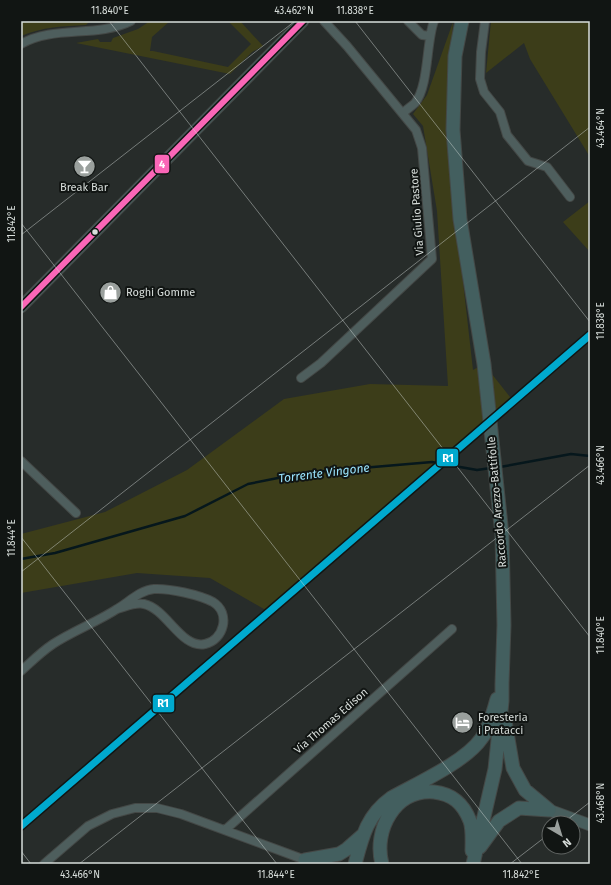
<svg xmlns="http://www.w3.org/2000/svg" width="611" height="885" font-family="'Fira Sans',sans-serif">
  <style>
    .green { fill: #3c3d19 }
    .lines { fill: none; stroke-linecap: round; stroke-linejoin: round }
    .stream { stroke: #06171c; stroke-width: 2.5 }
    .street-casing { stroke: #444846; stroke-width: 10 }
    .secondary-casing { stroke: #444846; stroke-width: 13 }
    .primary-casing { stroke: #444846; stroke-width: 15 }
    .street { stroke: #4e5e5d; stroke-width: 8 }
    .secondary { stroke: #485e5d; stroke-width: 11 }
    .primary { stroke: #435f5f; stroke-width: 13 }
    .bus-1-casing { stroke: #111513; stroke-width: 9 }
    .bus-1 { stroke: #fa66b7; stroke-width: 6 }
    .rail-1-casing { stroke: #111513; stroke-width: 10 }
    .rail-1 { stroke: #00a9ce; stroke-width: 7 }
    .ticks { fill: none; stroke: #d8dedb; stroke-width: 1; stroke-opacity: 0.45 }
    .bus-dot { fill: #d8dedb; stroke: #111513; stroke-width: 1.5 }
    .labels { text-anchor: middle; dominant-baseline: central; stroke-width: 4; stroke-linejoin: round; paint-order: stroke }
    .poi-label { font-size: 11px; fill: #d8dedb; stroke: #111513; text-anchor: start }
    .street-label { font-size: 11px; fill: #d8dedb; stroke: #111513 }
    .water-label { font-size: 12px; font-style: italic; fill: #99e3fc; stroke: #111513 }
    .line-badge { stroke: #111513; stroke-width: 1.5 }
    .badge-label { font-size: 11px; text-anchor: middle; font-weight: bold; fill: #fff }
    .neatline { fill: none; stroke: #d8dedb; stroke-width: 1.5 }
    .ticks-label { font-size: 10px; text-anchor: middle; fill: #d8dedb }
  </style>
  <rect width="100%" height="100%" fill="#272c2a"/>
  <path class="green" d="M21 21H90L86 25C64 26 42 27 21 36Z
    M150 21H170L152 37 150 51H153L228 67 251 44 228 21H240L263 46 252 52 230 74 76 43 98 39 100 42H111L113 38 138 29Z
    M491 21H590V157L530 59 524 43 486 73Z
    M453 22 447 117 451 176 473 370 484 364 514 402 269 612 210 578 137 573 21 593V534L105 512 187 470 284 399 370 384 448 386 437 211 423 126 413 114 427 95Z
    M590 201V252L563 222Z"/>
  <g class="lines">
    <path class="stream" d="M500 467 571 454 590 456
      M21 559 55 553 185 516 248 484 303 473 432 462 477 470 491 468"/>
    <defs>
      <path id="street" d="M408 21 422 35 430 36
        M485 21 481 52 480 79 484 92 500 112 507 135 528 161 547 167 570 197
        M21 44C54 25 97 38 131 21
        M403 113C407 109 412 106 415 103 429 86 426 42 434 21
        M301 378 321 363 432 259 422 148 416 130 347 46 324 21
        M21 461 76 513
        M21 671C31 662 41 652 53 644 73 631 97 622 117 609 129 602 140 590 154 589 169 588 200 595 213 602 231 613 224 640 205 644 181 649 167 609 144 604 135 602 125 607 117 609
        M225 830 452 629
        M44 864 88 826 112 814 135 808H157L181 814 308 861"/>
      <path id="secondary" d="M21 307 303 21
        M549 810 590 825"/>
      <path id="primary" d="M462 21 455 56 453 130 460 219 484 364 502 535 504 625 502 684V701L495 769 473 864
        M505 721 513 768 525 790 549 810
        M480 847 499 821 519 808 549 810
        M305 860 339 854 347 849 363 835
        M355 864C362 837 367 815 391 798 416 784 465 762 481 739 490 728 493 712 497 699
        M382 864C373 830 395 789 434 792 452 794 463 803 470 821 473 829 472 842 472 851"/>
    </defs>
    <use href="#street" class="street-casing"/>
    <use href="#secondary" class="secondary-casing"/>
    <use href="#primary" class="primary-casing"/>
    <use href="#street" class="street"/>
    <use href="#secondary" class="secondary"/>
    <use href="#primary" class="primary"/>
    <defs>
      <path id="bus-1" d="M21 307 303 21"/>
    </defs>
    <use href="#bus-1" class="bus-1-casing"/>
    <use href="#bus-1" class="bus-1"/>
    <defs>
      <path id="rail-1" d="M21 826 590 335"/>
    </defs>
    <use href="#rail-1" class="rail-1-casing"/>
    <use href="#rail-1" class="rail-1"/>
  </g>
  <path class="ticks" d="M109 21 590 637M355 21 590 322M21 223 522 864M21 235 295 21M21 537 277 864M21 572 590 127M563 823 590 802M21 851 31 864M79 864 590 465M510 864 549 834"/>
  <defs>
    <symbol id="bar-disc" viewBox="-11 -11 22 22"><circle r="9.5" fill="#9aa09d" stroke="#111513"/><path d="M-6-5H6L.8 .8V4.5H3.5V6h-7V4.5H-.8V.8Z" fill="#fff"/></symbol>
    <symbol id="shop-disc" viewBox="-11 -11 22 22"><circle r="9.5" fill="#9aa09d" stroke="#111513"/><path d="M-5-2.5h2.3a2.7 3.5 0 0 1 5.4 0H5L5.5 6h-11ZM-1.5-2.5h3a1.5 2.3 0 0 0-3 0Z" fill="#fff"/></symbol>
    <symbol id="hotel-disc" viewBox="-11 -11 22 22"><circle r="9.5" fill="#9aa09d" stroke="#111513"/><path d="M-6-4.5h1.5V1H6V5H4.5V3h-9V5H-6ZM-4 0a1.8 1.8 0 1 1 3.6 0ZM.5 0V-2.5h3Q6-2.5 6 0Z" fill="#fff"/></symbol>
  </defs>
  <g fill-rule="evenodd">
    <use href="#bar-disc" x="72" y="154" width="25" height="25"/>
    <use href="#shop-disc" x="98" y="280" width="25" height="25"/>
    <use href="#hotel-disc" x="450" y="710" width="25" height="25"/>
  </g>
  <circle class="bus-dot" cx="95" cy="232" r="3.5"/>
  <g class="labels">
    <g class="poi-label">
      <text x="84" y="187" text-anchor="middle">Break Bar</text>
      <text x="126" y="292">Roghi Gomme</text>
      <text x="478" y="717">Foresteria<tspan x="478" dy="13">i Pratacci</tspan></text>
    </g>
    <g class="street-label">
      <text transform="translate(417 212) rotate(-94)">Via Giulio Pastore</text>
      <text transform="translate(497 502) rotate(-95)">Raccordo Arezzo-Battifolle</text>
      <text transform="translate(331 721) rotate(-41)">Via Thomas Edison</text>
    </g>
    <g class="water-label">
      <text transform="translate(324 473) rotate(-7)">Torrente Vingone</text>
    </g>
  </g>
  <g class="line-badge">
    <rect x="154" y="154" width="16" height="20" rx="4" fill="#fa66b7"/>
    <rect x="436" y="448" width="23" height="19" rx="4" fill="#00a9ce"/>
    <rect x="152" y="694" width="23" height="19" rx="4" fill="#00a9ce"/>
  </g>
  <g class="badge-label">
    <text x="162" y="168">4</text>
    <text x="448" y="462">R1</text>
    <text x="163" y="707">R1</text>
  </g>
  <rect width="611" height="885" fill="none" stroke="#111513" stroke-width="44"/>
  <g transform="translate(561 835) rotate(142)"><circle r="19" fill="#111513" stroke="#616563"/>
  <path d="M0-3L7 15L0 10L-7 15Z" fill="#9aa09d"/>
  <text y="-6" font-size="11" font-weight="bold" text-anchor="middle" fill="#d8dedb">N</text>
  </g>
  <rect x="22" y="22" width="567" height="841" class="neatline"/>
  <g class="ticks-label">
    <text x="110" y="14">11.840°E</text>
    <text x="294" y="14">43.462°N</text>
    <text x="355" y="14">11.838°E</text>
    <text transform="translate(600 128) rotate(-90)" y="4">43.464°N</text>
    <text transform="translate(11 224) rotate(-90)" y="4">11.842°E</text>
    <text transform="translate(600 321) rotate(-90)" y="4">11.838°E</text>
    <text transform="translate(600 465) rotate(-90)" y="4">43.466°N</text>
    <text transform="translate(11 538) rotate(-90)" y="4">11.844°E</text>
    <text transform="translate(600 635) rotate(-90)" y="4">11.840°E</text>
    <text transform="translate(600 803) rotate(-90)" y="4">43.468°N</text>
    <text x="80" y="878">43.466°N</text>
    <text x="276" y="878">11.844°E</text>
    <text x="521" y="878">11.842°E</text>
  </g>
</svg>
